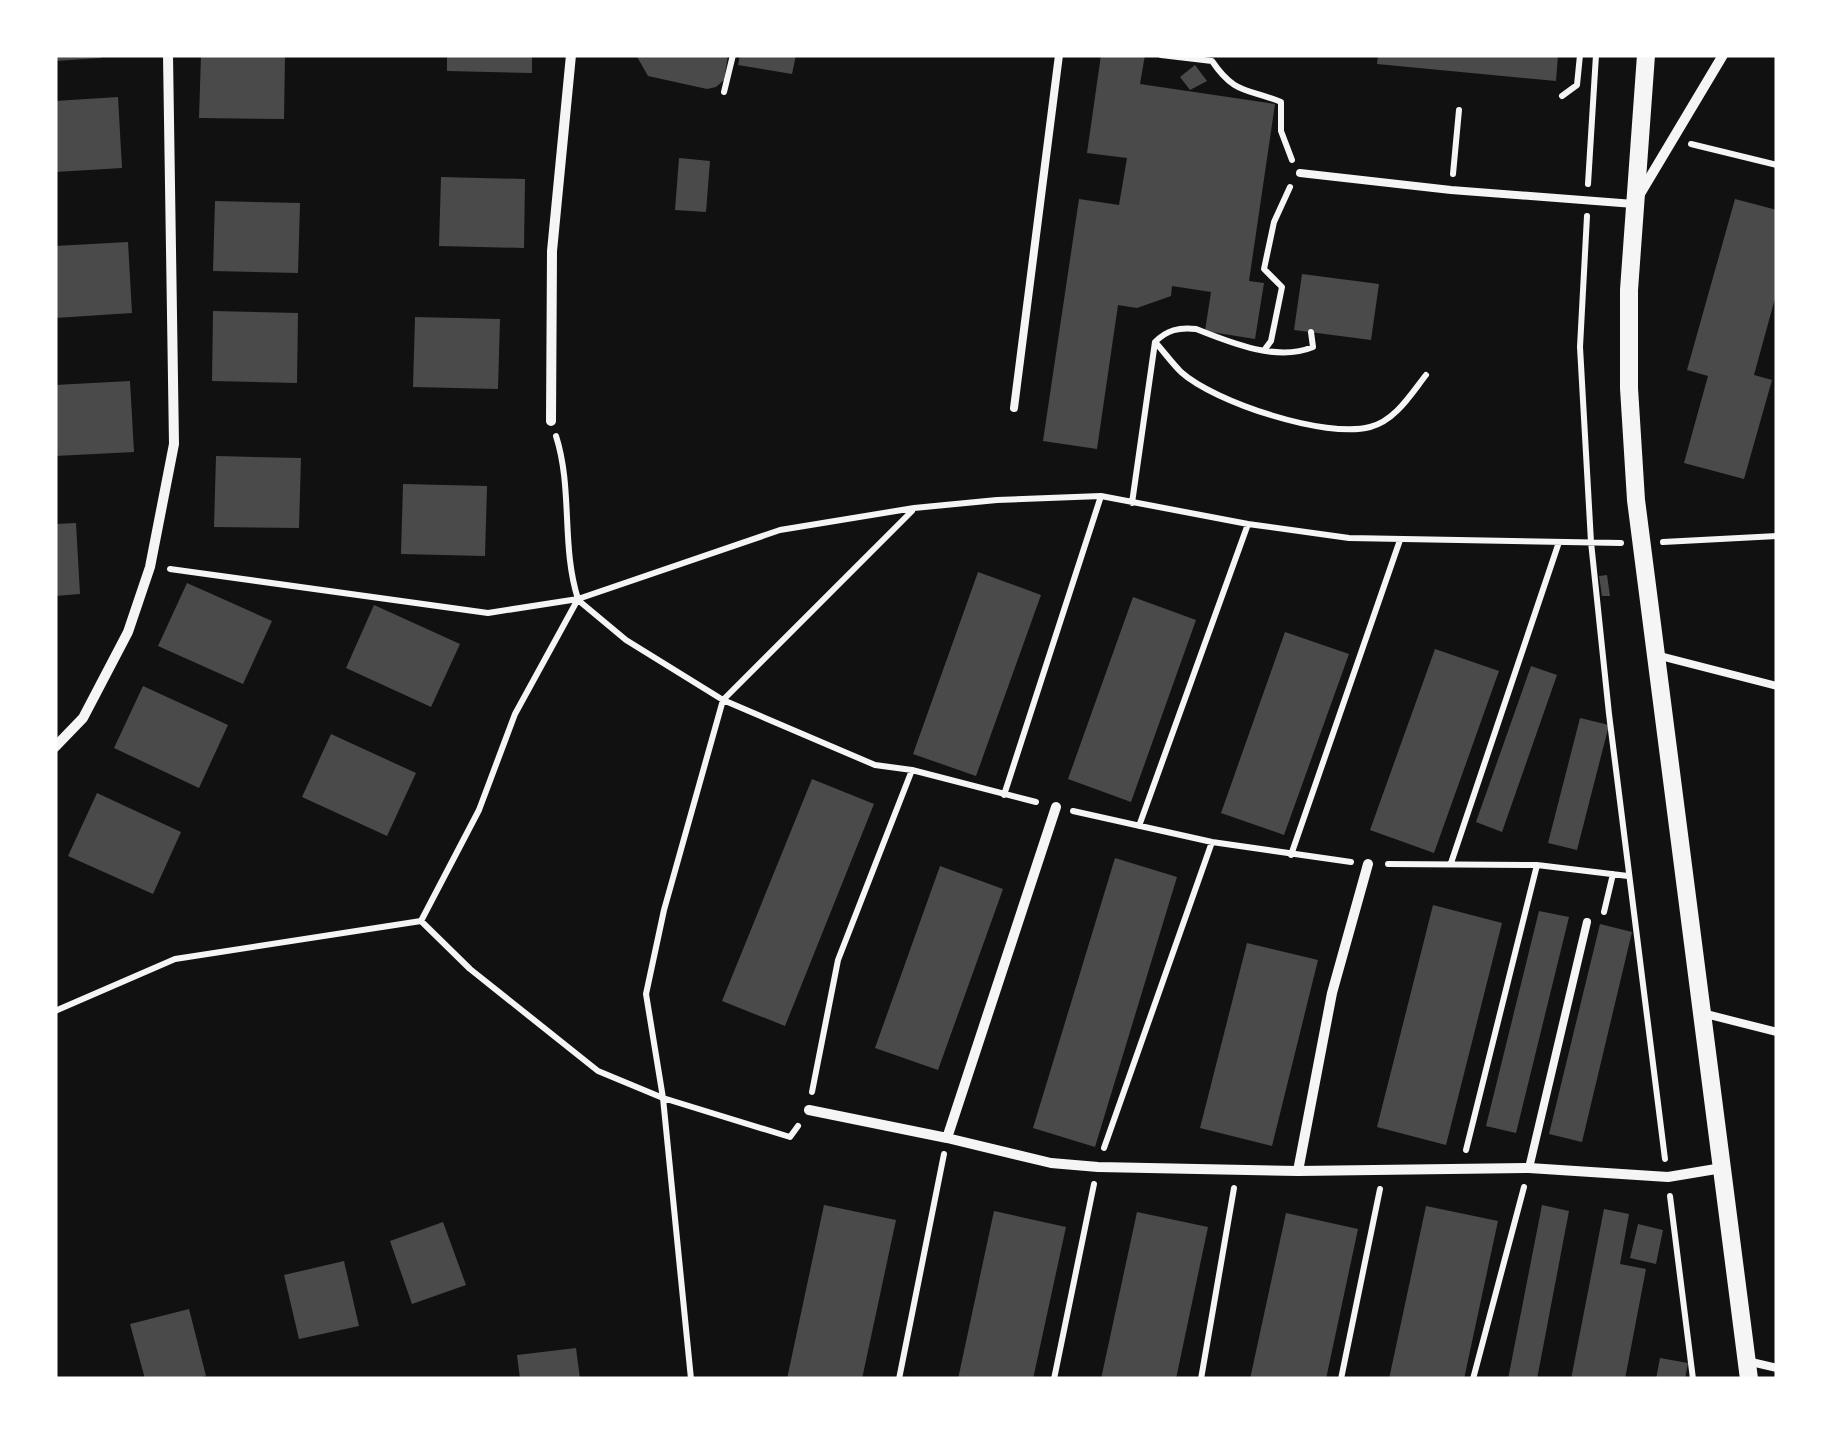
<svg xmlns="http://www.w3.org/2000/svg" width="1832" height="1434" font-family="'DM Sans',sans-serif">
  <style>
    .building { fill: #4a4a4a }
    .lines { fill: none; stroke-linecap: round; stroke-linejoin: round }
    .path { stroke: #f5f5f5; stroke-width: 6 }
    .service { stroke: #f5f5f5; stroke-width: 8 }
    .minor { stroke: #f5f5f5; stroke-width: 10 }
    .tertiary { stroke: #f5f5f5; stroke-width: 18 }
  </style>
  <rect width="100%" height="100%" fill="#111"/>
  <path class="building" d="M55 55H101V58L55 61Z
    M201 55H285L284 119 199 118Z
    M447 55H532V73L447 71Z
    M636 55H728L724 80 716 87 707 89 648 76Z
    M740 55H796L792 74 738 65Z
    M1101 55H1145L1140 84 1275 104 1249 281 1264 283 1255 339 1205 331 1211 292 1172 286 1171 296 1137 308 1118 305 1097 449 1043 441 1079 199 1119 205 1127 158 1087 153Z
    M1378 55H1558L1556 81 1377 64Z
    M1195 65 1207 81 1190 90 1180 77Z
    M118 97 122 168 55 172V101Z
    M679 158 710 161 706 212 675 210Z
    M441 177 525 179 524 248 439 246Z
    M1735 199 1777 210V291L1754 375 1772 380 1744 479 1684 463 1708 376 1687 370Z
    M215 201 300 203 298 273 213 271Z
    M128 242 132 313 55 318V246Z
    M1302 274 1379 284 1371 340 1294 330Z
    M213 311 298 313 297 383 212 381Z
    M415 317 500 319 498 389 413 387Z
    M130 381 134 452 55 456V385Z
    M216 456 301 458 299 528 214 527Z
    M403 484 487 486 485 556 401 554Z
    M76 523 80 594 55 596V524Z
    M978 572 1041 595 976 776 913 754Z
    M1607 575 1610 596H1602L1599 576Z
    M187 583 272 621 243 684 158 646Z
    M1133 597 1196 620 1131 802 1068 779Z
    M374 605 460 644 431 707 346 668Z
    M1285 632 1349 654 1284 835 1221 813Z
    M1435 649 1499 671 1434 853 1370 830Z
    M1531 666 1557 675 1502 832 1476 822Z
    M143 686 228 725 199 788 114 748Z
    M1580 718 1609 725 1577 850 1548 843Z
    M331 734 416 773 387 836 302 797Z
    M812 779 874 804 785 1026 722 1001Z
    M97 793 181 832 153 894 68 856Z
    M1115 858 1177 877 1095 1147 1033 1128Z
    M940 866 1003 889 938 1070 875 1048Z
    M1433 905 1502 923 1446 1145 1377 1127Z
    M1539 911 1569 917 1516 1133 1486 1126Z
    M1600 924 1632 932 1582 1142 1549 1134Z
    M1247 943 1318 960 1272 1146 1200 1128Z
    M824 1205 896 1220 862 1379H787Z
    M1542 1205 1569 1211 1537 1379H1508Z
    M1426 1206 1498 1221 1464 1379H1389Z
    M1604 1209 1629 1214 1620 1264 1646 1269 1625 1379H1571Z
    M994 1211 1066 1227 1033 1379H958Z
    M1137 1212 1208 1227 1176 1379H1101Z
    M1286 1213 1358 1229 1326 1379H1250Z
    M443 1222 466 1285 412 1304 390 1241Z
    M1638 1224 1663 1230 1656 1264 1630 1258Z
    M344 1261 359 1326 299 1339 284 1275Z
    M189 1309 206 1376 194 1379H145L130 1324Z
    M576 1348 580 1379H520L517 1355Z
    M1660 1358 1688 1363 1685 1379H1656Z"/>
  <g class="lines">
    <path class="path" d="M1161 55 1212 61C1235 95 1247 88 1281 102V131L1292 160
      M724 92 733 55
      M1562 96 1577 85 1580 55
      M1691 144 1777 165
      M1453 174 1459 110
      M1588 184 1596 55
      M1587 216 1580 347 1591 542 1609 714 1665 1159
      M1156 343C1164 352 1172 363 1181 372 1214 402 1326 439 1370 427 1395 421 1411 394 1426 375
      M1265 349 1271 341 1282 287 1264 269 1274 222 1290 187
      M1132 503 1155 342C1167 330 1179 327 1196 329 1231 343 1277 362 1313 347L1311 332
      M1663 542 1777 536
      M170 569 488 613 578 599 780 530 914 508 997 500 1101 496 1248 524 1349 538 1621 543
      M578 600 626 640 723 700 875 765 912 770 1036 802
      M1004 795 1101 496
      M1073 811 1212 842 1351 862
      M1139 826 1248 524
      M1291 855 1400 540
      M1451 863 1559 542
      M1388 864 1537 865 1628 876
      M1604 912 1613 874
      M421 921 470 969 598 1071 663 1098 691 1379
      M55 1011 175 959 421 921 479 810 515 714 578 599C561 546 573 489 556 436
      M812 1092 838 960 912 770
      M798 1126 790 1137 663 1098 646 994 664 910 723 700 912 511
      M1104 1148 1212 842
      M1466 1150 1537 865
      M1670 1196 1693 1379
      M899 1379 944 1154
      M1054 1379 1094 1184
      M1201 1379 1234 1188
      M1341 1379 1380 1189
      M1473 1379 1524 1187"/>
    <path class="service" d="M1300 173 1451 190 1634 204
      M1014 408 1059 55
      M1660 656 1777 686
      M1702 1013 1777 1032
      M1529 1168 1587 922
      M1747 1361 1777 1368"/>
    <path class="minor" d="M1640 194 1723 55
      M551 421 552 251 571 55
      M55 747 83 718 128 632 150 567 174 444 168 55
      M809 1110 947 1138 1051 1163 1098 1167 1298 1171 1529 1168 1668 1177 1722 1168
      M947 1138 1056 807
      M1298 1171 1332 993 1368 864"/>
    <path class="tertiary" d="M1646 55 1629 290V388L1636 500 1749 1379"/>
  </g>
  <rect width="1832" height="1434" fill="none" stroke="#ffffff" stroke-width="115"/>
</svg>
